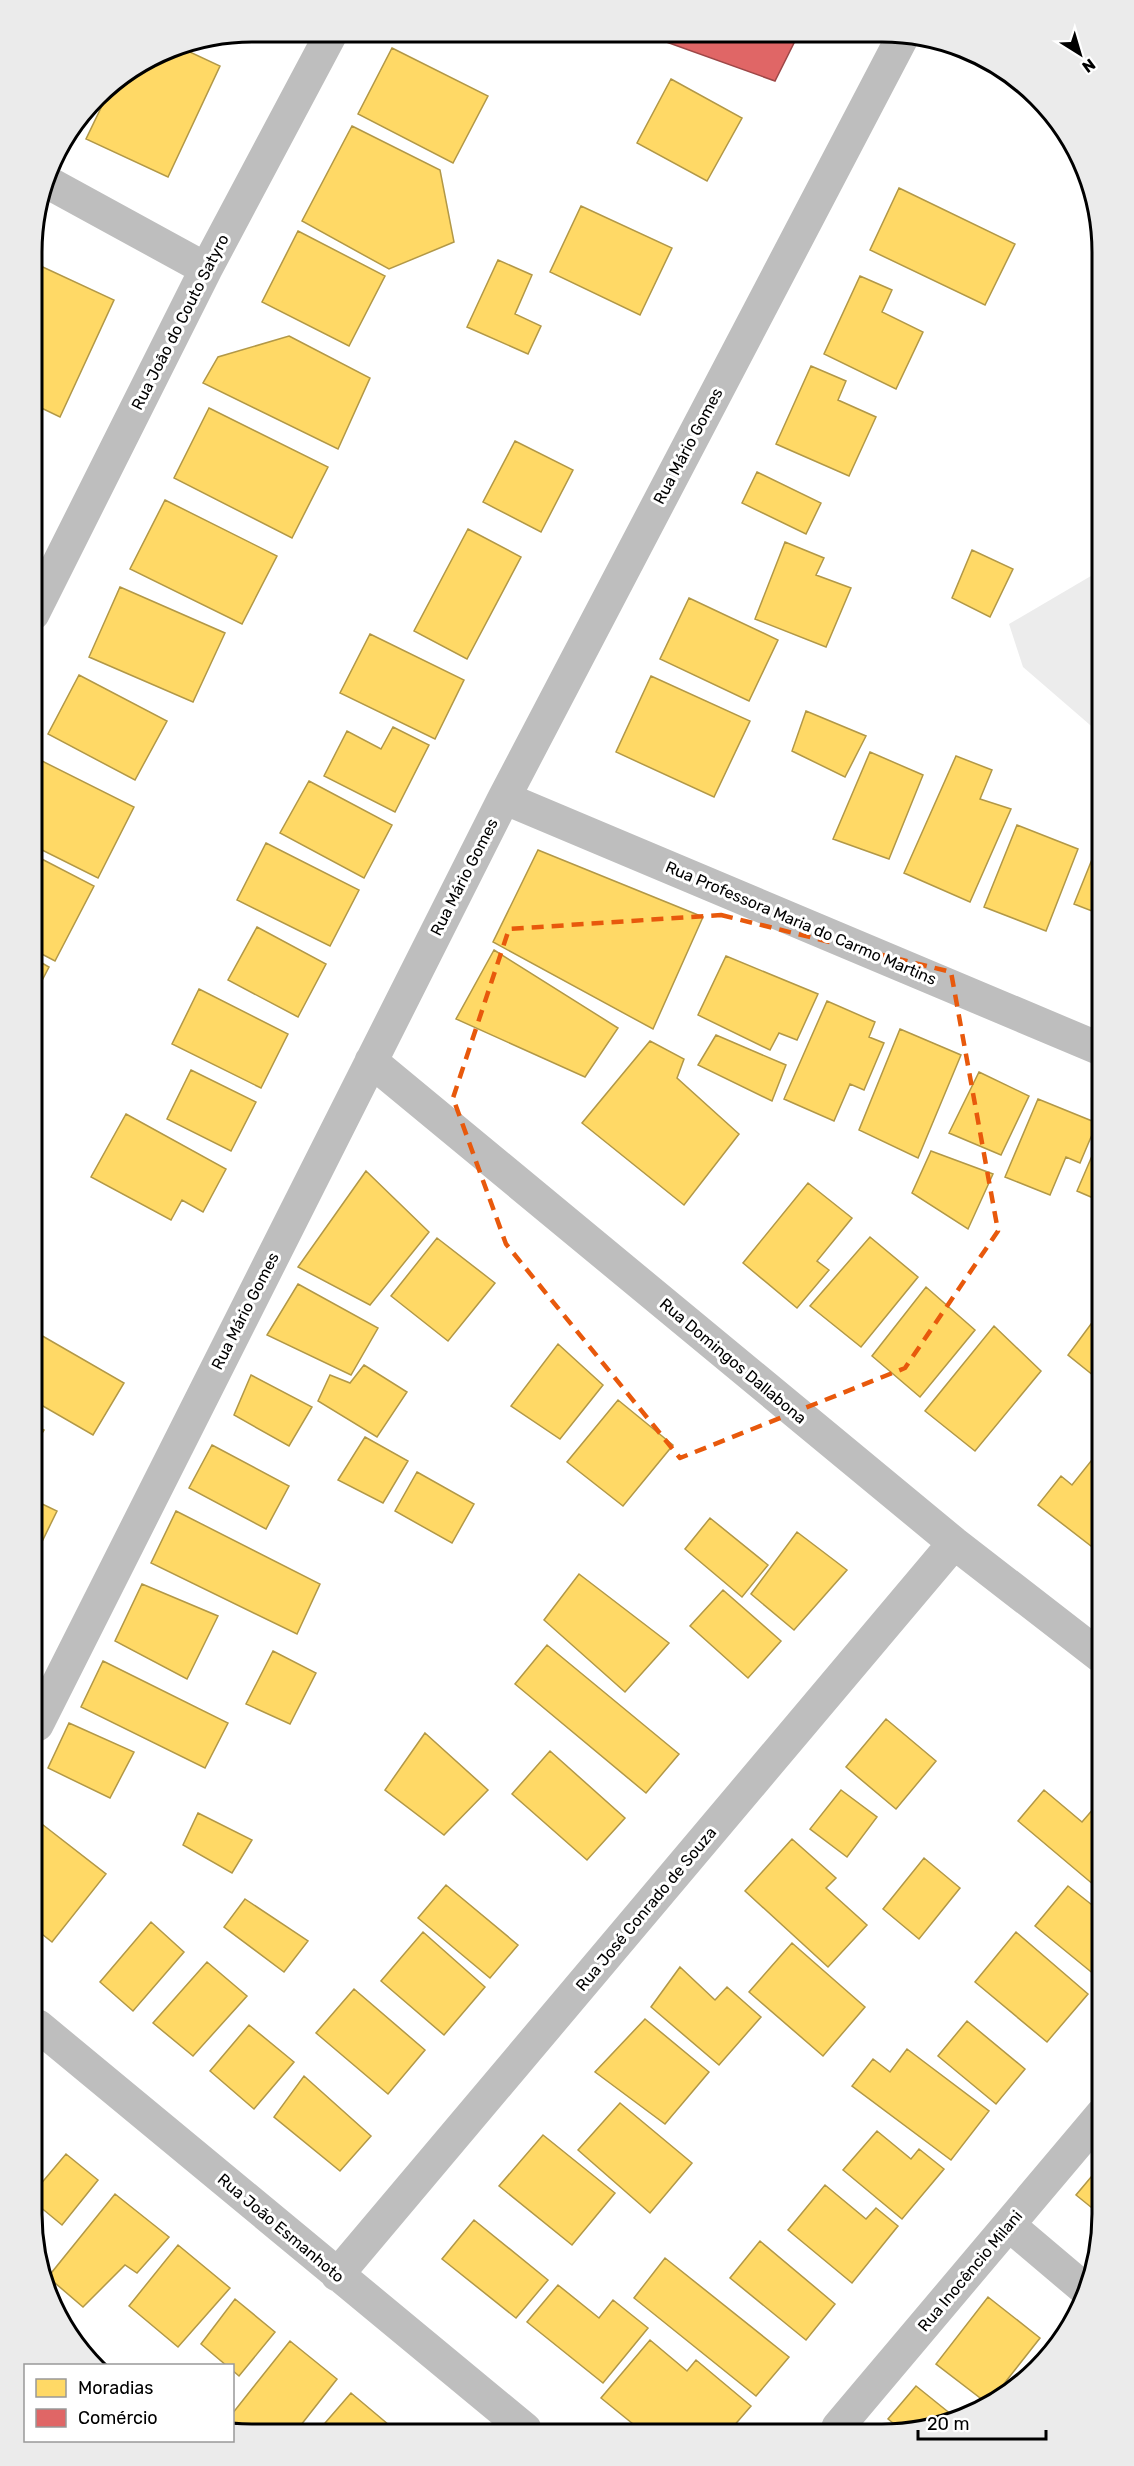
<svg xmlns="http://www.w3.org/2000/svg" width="1134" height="2466" font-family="Rubik,sans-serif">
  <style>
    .green { fill: #ececec }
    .homes { fill: #ffd966; stroke: #b29847; stroke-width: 1.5 }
    .shops { fill: #e06666; stroke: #9d4747; stroke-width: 1.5 }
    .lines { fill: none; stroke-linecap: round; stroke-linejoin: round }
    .minor { stroke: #bebebe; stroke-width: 33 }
    .marked { fill: none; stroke: #e8590c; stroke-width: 4.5; stroke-dasharray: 12 8; stroke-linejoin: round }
    .labels { text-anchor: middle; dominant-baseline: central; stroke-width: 6; stroke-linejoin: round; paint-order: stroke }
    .street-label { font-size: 16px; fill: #000; stroke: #fff }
    .rim { fill: none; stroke: #000; stroke-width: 3 }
  </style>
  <rect width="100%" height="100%" fill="#fff"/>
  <path class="green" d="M1096 573 1097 731 1023 667 1009 624Z"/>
  <path class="homes" d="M177 46 220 66 168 177 86 139 113 83 168 48Z
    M392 48 488 96 453 163 358 114Z
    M671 79 742 118 707 181 637 143Z
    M352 126 440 170 454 242 389 269 302 221Z
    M899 188 1015 244 985 305 870 250Z
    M581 206 672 248 640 315 550 272Z
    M298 231 385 276 349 346 262 302Z
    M498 260 532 275 515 314 541 326 528 354 467 327Z
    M32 262 114 300 60 417 33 404Z
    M860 276 892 290 882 312 923 332 896 389 824 354Z
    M289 336 370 378 338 449 203 383 218 357Z
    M811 366 846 381 838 400 876 417 849 476 776 444Z
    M209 408 328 467 292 538 174 478Z
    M515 441 573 470 541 532 483 502Z
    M757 472 821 503 806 534 742 503Z
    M165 500 277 556 242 624 130 569Z
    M468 529 521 557 467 659 414 631Z
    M785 542 824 558 816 575 851 588 826 647 755 619Z
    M972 550 1013 569 990 617 952 598Z
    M120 587 225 633 193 702 89 657Z
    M689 598 778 640 749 701 660 659Z
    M370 634 464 680 435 739 340 693Z
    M79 675 167 721 135 780 48 734Z
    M651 676 750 721 714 797 616 752Z
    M806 711 866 736 845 777 792 751Z
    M393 727 429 745 395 812 324 776 347 731 381 749Z
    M870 752 923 775 889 859 833 839Z
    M956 756 992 770 980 799 1011 809 970 902 904 873Z
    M34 757 134 807 98 878 34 846Z
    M309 781 392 825 364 878 280 833Z
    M1017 825 1078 849 1046 931 984 907Z
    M266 843 359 890 330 946 237 900Z
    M1097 847V913L1074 904Z
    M538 850 703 917 653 1029 493 942Z
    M34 855 94 886 55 961 34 950Z
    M257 927 326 964 298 1017 228 980Z
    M494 950 618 1028 585 1077 456 1019Z
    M726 956 818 994 797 1040 779 1033 770 1050 698 1015Z
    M35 959 49 967 35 994Z
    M199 989 288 1034 261 1088 172 1044Z
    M827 1001 875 1022 869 1037 884 1043 864 1090 850 1084 834 1121 784 1099Z
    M900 1029 961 1055 918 1158 859 1130Z
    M716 1035 786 1065 772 1101 698 1065Z
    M650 1041 684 1059 677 1078 739 1134 684 1205 582 1123Z
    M191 1070 256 1102 231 1151 167 1119Z
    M979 1072 1029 1096 1001 1155 949 1133Z
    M1038 1099 1097 1123 1080 1163 1066 1157 1050 1195 1005 1177Z
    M126 1114 226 1169 203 1212 182 1200 171 1220 91 1177Z
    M1098 1142V1200L1077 1191Z
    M931 1151 993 1174 968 1229 912 1193Z
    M366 1171 429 1232 370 1305 298 1267Z
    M808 1183 852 1218 817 1261 829 1270 797 1308 743 1263Z
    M870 1237 918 1277 861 1347 810 1306Z
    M437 1238 495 1283 448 1341 391 1296Z
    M298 1284 378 1328 351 1375 267 1335Z
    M926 1287 975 1330 920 1397 872 1356Z
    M1097 1316 1099 1318V1380L1068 1355Z
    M994 1326 1041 1371 975 1451 925 1411Z
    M39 1334 124 1383 93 1435 36 1402V1339Z
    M558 1344 603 1385 560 1439 511 1406Z
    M364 1365 407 1392 377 1437 318 1401 330 1375 350 1383Z
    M251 1375 312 1407 289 1446 234 1415Z
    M618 1400 673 1445 623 1506 567 1462Z
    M36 1426 44 1430 36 1443Z
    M365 1437 408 1461 383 1503 338 1480Z
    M212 1445 289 1486 266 1529 189 1488Z
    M1099 1451 1100 1553 1038 1505 1061 1476 1072 1485Z
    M417 1472 474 1504 452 1543 395 1511Z
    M36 1501 57 1511 37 1552Z
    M176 1511 320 1584 297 1634 151 1563Z
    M710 1518 768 1565 742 1597 685 1549Z
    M797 1532 847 1570 794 1630 751 1594Z
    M579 1574 669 1643 625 1692 544 1620Z
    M142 1584 218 1616 187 1679 115 1641Z
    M723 1590 781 1641 748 1678 690 1626Z
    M547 1645 679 1754 646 1793 515 1684Z
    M273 1651 316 1673 290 1724 246 1704Z
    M103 1661 228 1723 205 1768 81 1707Z
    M886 1719 936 1761 896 1809 846 1767Z
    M69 1723 134 1752 110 1798 48 1768Z
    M425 1733 488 1790 444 1835 385 1790Z
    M550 1751 625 1818 587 1860 512 1794Z
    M841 1790 877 1817 847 1857 810 1829Z
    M1044 1790 1082 1822 1101 1800V1891L1018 1821Z
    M198 1813 252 1840 232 1873 183 1845Z
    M38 1821 106 1874 52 1942 38 1931Z
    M792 1839 836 1878 826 1888 867 1925 828 1967 745 1891Z
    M924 1858 960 1888 919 1939 883 1909Z
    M446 1885 518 1945 490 1978 418 1918Z
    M1068 1886 1101 1912V1980L1035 1926Z
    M245 1899 308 1941 284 1972 224 1927Z
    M151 1922 184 1952 133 2011 100 1982Z
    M423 1932 485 1987 444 2035 381 1981Z
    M1016 1932 1088 1994 1047 2042 975 1982Z
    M792 1943 865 2007 823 2056 749 1992Z
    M207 1962 247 1996 193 2056 153 2023Z
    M680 1967 715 2000 727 1987 761 2017 719 2065 651 2007Z
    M354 1989 425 2050 388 2094 316 2033Z
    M645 2019 709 2072 665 2124 595 2072Z
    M967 2021 1025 2069 996 2104 938 2056Z
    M249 2025 294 2062 254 2109 210 2071Z
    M907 2049 989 2111 951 2160 852 2086 873 2059 890 2072Z
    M304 2076 371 2136 340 2171 274 2117Z
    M620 2103 692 2163 650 2213 578 2150Z
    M877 2131 911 2159 919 2149 944 2169 902 2219 843 2170Z
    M543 2135 615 2193 572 2245 499 2186Z
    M66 2154 98 2180 62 2225 39 2206V2186Z
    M1102 2164V2216L1076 2195Z
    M825 2185 866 2219 876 2208 898 2226 852 2283 788 2230Z
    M115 2194 169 2237 137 2273 125 2265 83 2307 48 2277Z
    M474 2220 548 2280 516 2318 442 2259Z
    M760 2241 835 2304 806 2340 730 2278Z
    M178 2245 230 2288 178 2347 129 2306Z
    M665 2258 789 2357 756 2396 634 2298Z
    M558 2285 599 2318 613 2300 648 2328 603 2383 527 2322Z
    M988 2297 1040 2338 988 2404 936 2364Z
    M235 2299 275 2332 239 2376 232 2370V2366H227L201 2344Z
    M650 2340 687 2371 696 2360 751 2406 732 2428H638L601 2398Z
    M290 2341 337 2379 297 2430H232V2414Z
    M916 2386 957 2419 939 2427H898L888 2419Z
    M351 2393 389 2425 385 2429 319 2430Z"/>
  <path class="shops" d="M644 34 798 35 775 81Z"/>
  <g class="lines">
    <path class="minor" d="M47 182 206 269
      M33 614 206 269 332 32
      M504 798 1098 1048
      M371 1061 954 1543 1100 1656
      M37 1725 504 798 903 36
      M38 2026 525 2429
      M1009 2225 1087 2291
      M337 2275 954 1543
      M838 2427 1102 2114"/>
  </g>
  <path class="marked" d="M721 915 951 972 998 1231 905 1368 680 1458 506 1244 453 1098 509 929Z"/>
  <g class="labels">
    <g class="street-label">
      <text transform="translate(180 322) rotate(-63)">Rua João do Couto Satyro</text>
      <text transform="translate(688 446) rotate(-62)">Rua Mário Gomes</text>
      <text transform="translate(464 877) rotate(-63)">Rua Mário Gomes</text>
      <text transform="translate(801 923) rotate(23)">Rua Professora Maria do Carmo Martins</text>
      <text transform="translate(245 1311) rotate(-63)">Rua Mário Gomes</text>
      <text transform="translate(733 1361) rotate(40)">Rua Domingos Dallabona</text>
      <text transform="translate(646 1909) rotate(-50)">Rua José Conrado de Souza</text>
      <text transform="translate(281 2228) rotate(40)">Rua João Esmanhoto</text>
      <text transform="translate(970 2271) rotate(-50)">Rua Inocêncio Milani</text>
    </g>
  </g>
  <path d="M0 0H1134V2466H0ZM252 42H882A210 210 0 0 1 1092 252V2214A210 210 0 0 1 882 2424H252A210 210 0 0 1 42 2214V252A210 210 0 0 1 252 42Z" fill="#ebebeb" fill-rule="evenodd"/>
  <path class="rim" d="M252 42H882A210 210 0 0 1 1092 252V2214A210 210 0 0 1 882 2424H252A210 210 0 0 1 42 2214V252A210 210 0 0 1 252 42Z"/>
  <rect x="24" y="2364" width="210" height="78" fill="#ffffff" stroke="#999999" stroke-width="1.5"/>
  <rect x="36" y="2379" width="30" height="18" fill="#ffd966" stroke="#999999" stroke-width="1.5"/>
  <text x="78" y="2394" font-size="18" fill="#000000">Moradias</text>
  <rect x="36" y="2409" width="30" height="18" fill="#e06666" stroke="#999999" stroke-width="1.5"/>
  <text x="78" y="2424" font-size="18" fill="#000000">Comércio</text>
  <g transform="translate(1080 54) rotate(143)" stroke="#ffffff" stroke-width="4.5" paint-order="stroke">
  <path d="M0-4.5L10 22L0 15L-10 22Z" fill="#000000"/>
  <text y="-9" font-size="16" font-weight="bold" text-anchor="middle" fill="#000000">N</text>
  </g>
  <path d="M918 2430v9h128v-9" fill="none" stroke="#000000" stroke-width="3"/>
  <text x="927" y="2430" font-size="18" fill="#000000" stroke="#ffffff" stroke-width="4.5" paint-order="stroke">20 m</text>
</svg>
